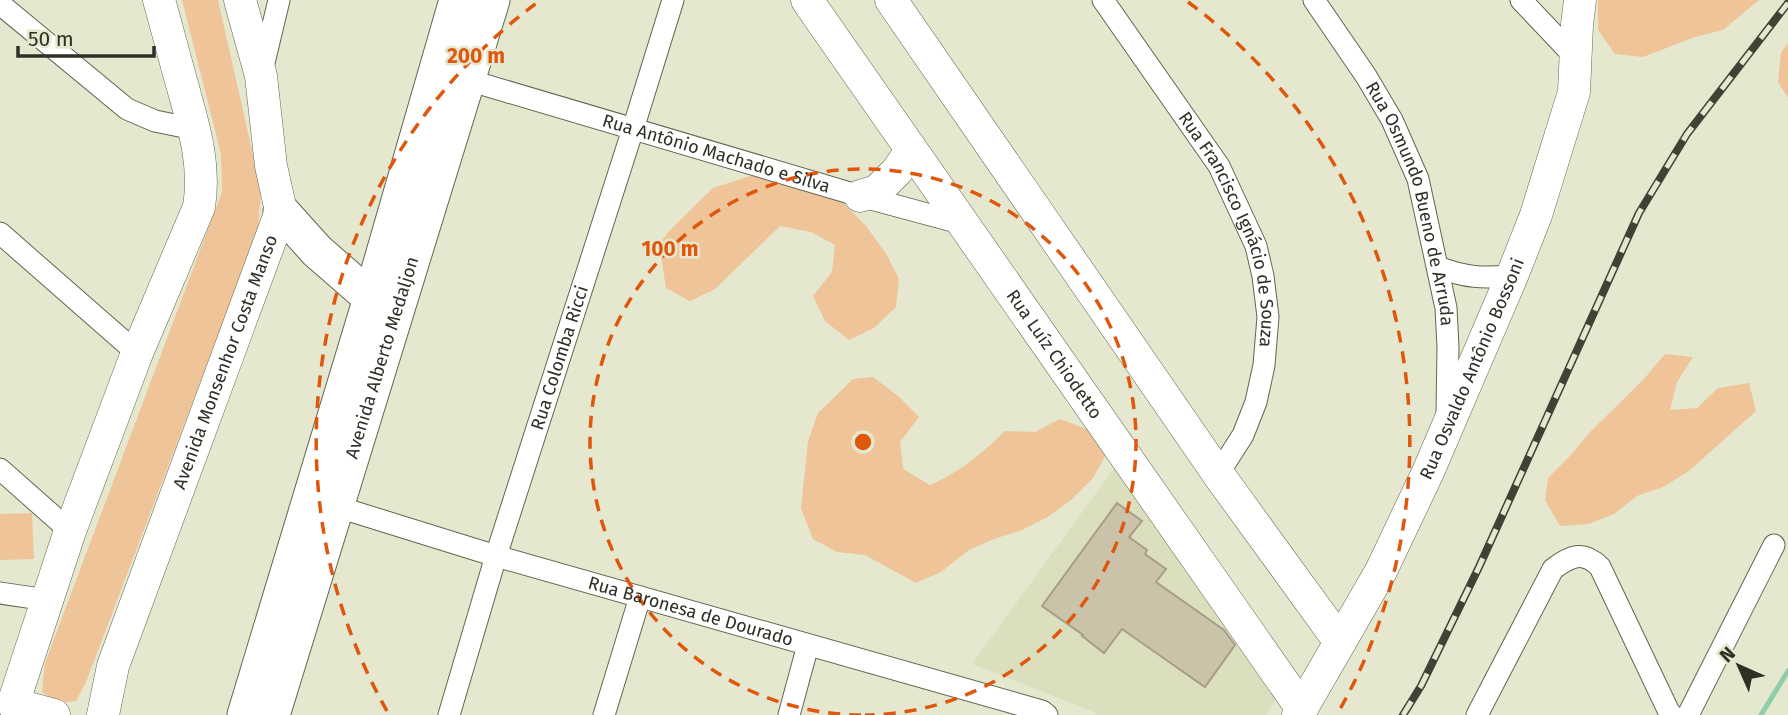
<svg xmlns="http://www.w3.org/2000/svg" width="1788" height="715" font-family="'Fira Sans',sans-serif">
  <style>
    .built { fill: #dbdfbe }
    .green { fill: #efc499 }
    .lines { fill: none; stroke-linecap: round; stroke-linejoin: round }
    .stream { stroke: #90cdab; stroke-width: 5 }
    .building { fill: #cbc2aa; stroke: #a79e87; stroke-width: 2 }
    .street-casing { stroke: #636650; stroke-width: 23 }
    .secondary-casing { stroke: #636650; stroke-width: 33 }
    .primary-casing { stroke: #636650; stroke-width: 37 }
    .street { stroke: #fff; stroke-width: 21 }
    .secondary { stroke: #fff; stroke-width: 32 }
    .primary { stroke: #fff; stroke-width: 35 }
    .rail-casing { stroke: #414236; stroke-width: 8 }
    .rail { stroke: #e5e8ce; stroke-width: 5; stroke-dasharray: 16; stroke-linecap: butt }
    .ring { fill: none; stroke: #df570d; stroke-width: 3.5; stroke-dasharray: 12 9 }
    .labels { text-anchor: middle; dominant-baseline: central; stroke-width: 5; stroke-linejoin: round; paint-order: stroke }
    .street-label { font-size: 18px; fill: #2e2f25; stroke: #e5e8ce }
    .centre { fill: #df570d; stroke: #e5e8ce; stroke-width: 3.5 }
    .ring-label { font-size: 21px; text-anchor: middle; font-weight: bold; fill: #df570d; stroke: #e5e8ce; stroke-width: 5; stroke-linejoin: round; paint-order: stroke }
  </style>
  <rect width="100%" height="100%" fill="#e5e8ce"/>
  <path class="built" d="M1120 460 1281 691 1266 715H1096L1094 712 972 664Z"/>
  <path class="green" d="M182 0H218L261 190 258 230 86 682 76 701 59 703 42 692 45 663 222 192 221 154Z
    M1598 0H1759L1723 30 1695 37 1643 57 1615 54 1598 30Z
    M1788 43V98L1778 82 1781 53Z
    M769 170 824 183 866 226 887 255 899 279 896 307 874 328 849 340 825 321 813 296 832 272 835 245 811 232 780 226 715 289 690 301 666 288 659 244 670 230 713 188Z
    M1665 354 1693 357 1677 382 1670 410 1697 408 1718 388 1749 383 1756 411 1689 471 1663 487 1637 496 1614 514 1588 524 1560 526 1545 500 1548 478 1569 457 1590 432 1644 379Z
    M873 377 898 396 919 417 900 442 903 469 930 485C963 470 979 456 1005 431L1035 432 1060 419 1087 429 1108 451 1093 478 1071 500 1046 518 1022 530 994 539 969 550 941 572 916 583 865 555 837 552 813 539 801 508 808 441 818 413 853 379Z
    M32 513 34 559 0 560V514Z"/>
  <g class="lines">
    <path class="stream" d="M1761 715 1788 671"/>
  </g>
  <path class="building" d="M1117 503 1142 521 1129 537 1147 550 1145 554 1166 569 1156 582 1224 630 1235 645 1205 687 1122 629 1104 653 1082 636 1083 635 1042 606Z"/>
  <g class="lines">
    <defs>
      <g id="street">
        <path id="s1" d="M1103 0 1219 166 1256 246 1263 276 1268 317 1264 365 1256 402 1243 435 1218 474"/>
        <path id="s2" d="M1314 0 1366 76 1392 120 1418 179 1446 308 1448 347 1447 414"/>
        <path d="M1521 0 1576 58"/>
        <path d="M0 4 127 109 155 121 194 129"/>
        <path d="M262 71 279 0"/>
        <path id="s3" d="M468 80 860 196 964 224"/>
        <path d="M0 233 137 353"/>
        <path d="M1438 267C1466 278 1482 278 1512 276"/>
        <path d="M0 469 70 531"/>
        <path id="s4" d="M335 506 496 556 1042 711 1047 715"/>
        <path d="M0 593 47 600"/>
        <path id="s5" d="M449 715 496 556 633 129 673 0"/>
        <path d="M604 715 640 597"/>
        <path d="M789 715 808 645"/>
        <path d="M1477 715 1553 569C1570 556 1583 550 1600 567L1669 712 1672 715"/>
        <path d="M1688 715 1774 545"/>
      </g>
      <g id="secondary">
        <path id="s6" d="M807 0 1302 709"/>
        <path d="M891 0 1218 474 1340 642"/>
        <path d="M860 196 877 191 897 171 911 151"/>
        <path d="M54 715 13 704 70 531 137 353 199 207C206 163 193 125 182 84 174 56 167 28 159 0"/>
        <path id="s7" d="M103 715 113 666 281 211 271 166 261 76 240 0"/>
        <path id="s8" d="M1298 715 1381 571 1428 472 1512 276 1536 215 1574 92 1577 25 1580 0"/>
      </g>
      <g id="primary">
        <path d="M281 211 317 251 371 298"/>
        <path d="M245 715 371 298 457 0"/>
        <path id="s9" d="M272 715 492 0"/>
      </g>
    </defs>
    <use href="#street" class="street-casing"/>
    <use href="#secondary" class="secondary-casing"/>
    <use href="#primary" class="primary-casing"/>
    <use href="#street" class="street"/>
    <use href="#secondary" class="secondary"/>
    <use href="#primary" class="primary"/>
    <defs>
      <path id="rail" d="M1403 715 1421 686 1479 567 1639 213 1687 134 1788 3"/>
    </defs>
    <use href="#rail" class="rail-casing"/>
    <use href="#rail" class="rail"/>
  </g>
  <g class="ring">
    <path d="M861 715A273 273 0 1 1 865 715"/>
    <path d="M387 711A547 547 0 0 1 538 2M1188 2A547 547 0 0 1 1339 711"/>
  </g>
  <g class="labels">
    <g class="street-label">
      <text stroke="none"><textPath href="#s3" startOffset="259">Rua Antônio Machado e Silva</textPath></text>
      <text stroke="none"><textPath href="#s2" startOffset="229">Rua Osmundo Bueno de Arruda</textPath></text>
      <text stroke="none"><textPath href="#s1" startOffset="266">Rua Francisco Ignácio de Souza</textPath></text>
      <text stroke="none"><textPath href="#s6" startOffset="432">Rua Luíz Chiodetto</textPath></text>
      <text stroke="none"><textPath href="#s9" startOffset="374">Avenida Alberto Medaljon</textPath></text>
      <text stroke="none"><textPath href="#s5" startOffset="374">Rua Colomba Ricci</textPath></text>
      <text stroke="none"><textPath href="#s7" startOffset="374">Avenida Monsenhor Costa Manso</textPath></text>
      <text stroke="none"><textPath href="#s8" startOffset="388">Rua Osvaldo Antônio Bossoni</textPath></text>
      <text stroke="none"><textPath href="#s4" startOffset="371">Rua Baronesa de Dourado</textPath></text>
    </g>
  </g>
  <circle cx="863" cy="442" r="10" class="centre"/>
  <g class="ring-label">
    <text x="476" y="63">200 m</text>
    <text x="670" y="256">100 m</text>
  </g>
  <g transform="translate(1739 666) rotate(315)" stroke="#e5e8ce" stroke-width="5" paint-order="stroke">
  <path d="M0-5L12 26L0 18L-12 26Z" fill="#2e2f25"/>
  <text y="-10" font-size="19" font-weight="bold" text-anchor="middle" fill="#2e2f25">N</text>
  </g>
  <path d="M18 46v10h136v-10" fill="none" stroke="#2e2f25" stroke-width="3.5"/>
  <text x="28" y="46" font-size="21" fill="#2e2f25" stroke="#e5e8ce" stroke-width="5" paint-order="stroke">50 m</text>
</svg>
